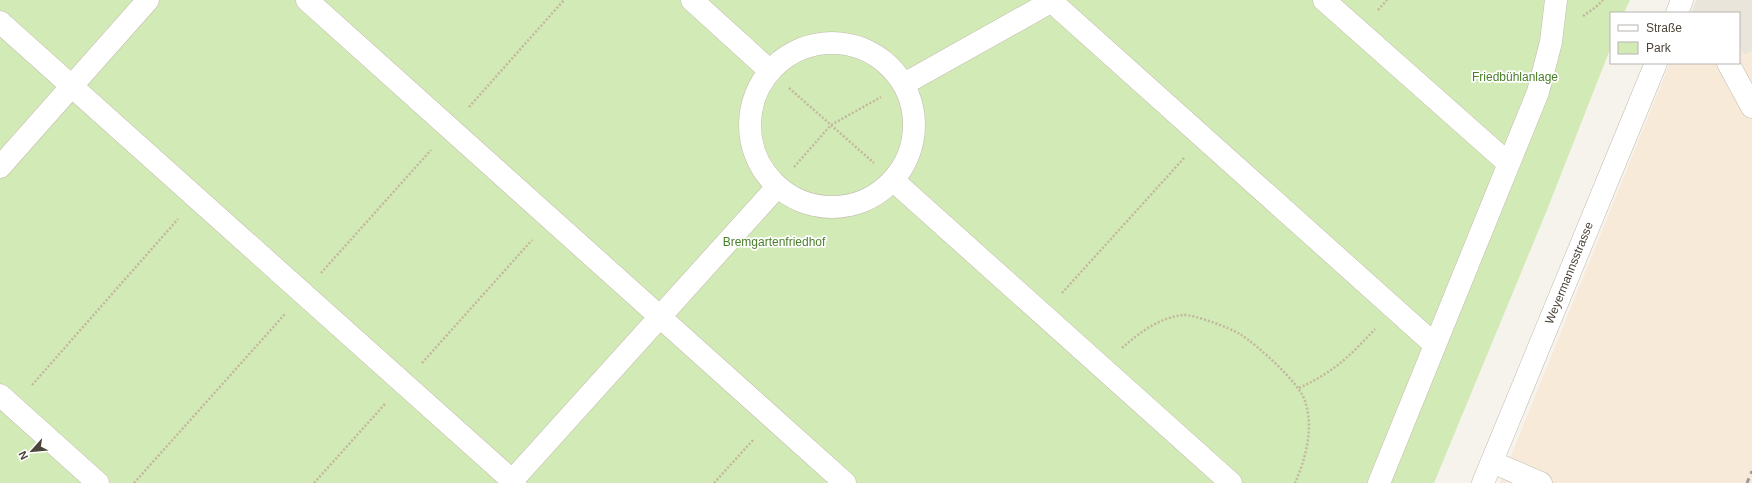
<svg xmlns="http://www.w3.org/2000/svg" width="1752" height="483" font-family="Helvetica,sans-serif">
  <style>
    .residential { fill: #eae5da }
    .commercial { fill: #f7ead8 }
    .green { fill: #d2eab5 }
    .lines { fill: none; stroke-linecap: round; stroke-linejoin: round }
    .minor-casing { stroke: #c2bbae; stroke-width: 23 }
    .path { stroke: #c4b79f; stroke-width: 2.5; stroke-dasharray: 2 2; stroke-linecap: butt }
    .minor { stroke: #fff; stroke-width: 22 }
    .rail { stroke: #9a9a9a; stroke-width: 3; stroke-dasharray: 5 5; stroke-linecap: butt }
    .labels { text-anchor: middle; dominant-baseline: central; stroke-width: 3.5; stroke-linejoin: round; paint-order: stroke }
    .park-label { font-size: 12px; fill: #4a7f2a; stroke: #fff }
    .street-label { font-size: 12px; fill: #4b4439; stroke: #fff }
  </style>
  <rect width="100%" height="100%" fill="#f6f3ec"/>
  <path class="residential" d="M1696 0H1752V51L1744 55 1739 46V13H1691Z"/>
  <path class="commercial" d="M1739 46 1744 55 1752 51V483H1500L1670 63H1739Z"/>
  <path class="green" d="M0 0H1630L1624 13H1611V47L1547 210 1434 483H0Z"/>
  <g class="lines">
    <defs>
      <path id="minor" d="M307 0 845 483
        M692 0 769 70
        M1050 0 1435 345
        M1324 0 1509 164
        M1677 13 1682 0
        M0 22 515 483
        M750 125a82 82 0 1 1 164 0a82 82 0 1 1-164 0Z
        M1728 63 1752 107
        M904 84 1054 0
        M0 167 148 0
        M894 181 1231 483
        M0 395 98 483
        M1492 462 1541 483
        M510 483 777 187
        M1379 483 1538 92 1551 42 1556 0
        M1483 483 1656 63"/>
    </defs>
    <use href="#minor" class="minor-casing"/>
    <path class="path" d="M1378 10 1387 0
      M1583 16 1596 7 1603 0
      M789 88 874 163
      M469 107 564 0
      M794 167 831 125 881 97
      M321 273 431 150
      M1062 293 1185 157
      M1122 348C1140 332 1159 318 1183 315 1193 314 1230 328 1240 334 1257 345 1299 382 1305 401 1314 428 1306 458 1295 483
      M422 363 532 240
      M32 385 178 219
      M1299 388C1334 372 1350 356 1375 329
      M134 483 285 314
      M314 483 385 404
      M714 483 754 439"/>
    <use href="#minor" class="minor"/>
    <path class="rail" d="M1747 483 1752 471"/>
  </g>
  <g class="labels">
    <g class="park-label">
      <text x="1515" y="77">Friedbühlanlage</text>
      <text x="774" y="242">Bremgartenfriedhof</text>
    </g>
    <g class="street-label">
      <text transform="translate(1569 273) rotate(-68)">Weyermannsstrasse</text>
    </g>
  </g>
  <rect x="1610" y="12" width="130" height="52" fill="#ffffff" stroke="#b7b4b0"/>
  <rect x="1618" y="25" width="20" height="6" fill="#ffffff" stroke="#b7b4b0"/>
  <text x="1646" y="32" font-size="12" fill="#4b4439">Straße</text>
  <rect x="1618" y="42" width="20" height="12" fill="#d2eab5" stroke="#b7b4b0"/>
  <text x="1646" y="52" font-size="12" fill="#4b4439">Park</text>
  <g transform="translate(32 451) rotate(243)" stroke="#ffffff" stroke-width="3" paint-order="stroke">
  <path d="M0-3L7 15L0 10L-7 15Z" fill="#4b4439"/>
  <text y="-6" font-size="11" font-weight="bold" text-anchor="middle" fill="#4b4439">N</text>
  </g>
</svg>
